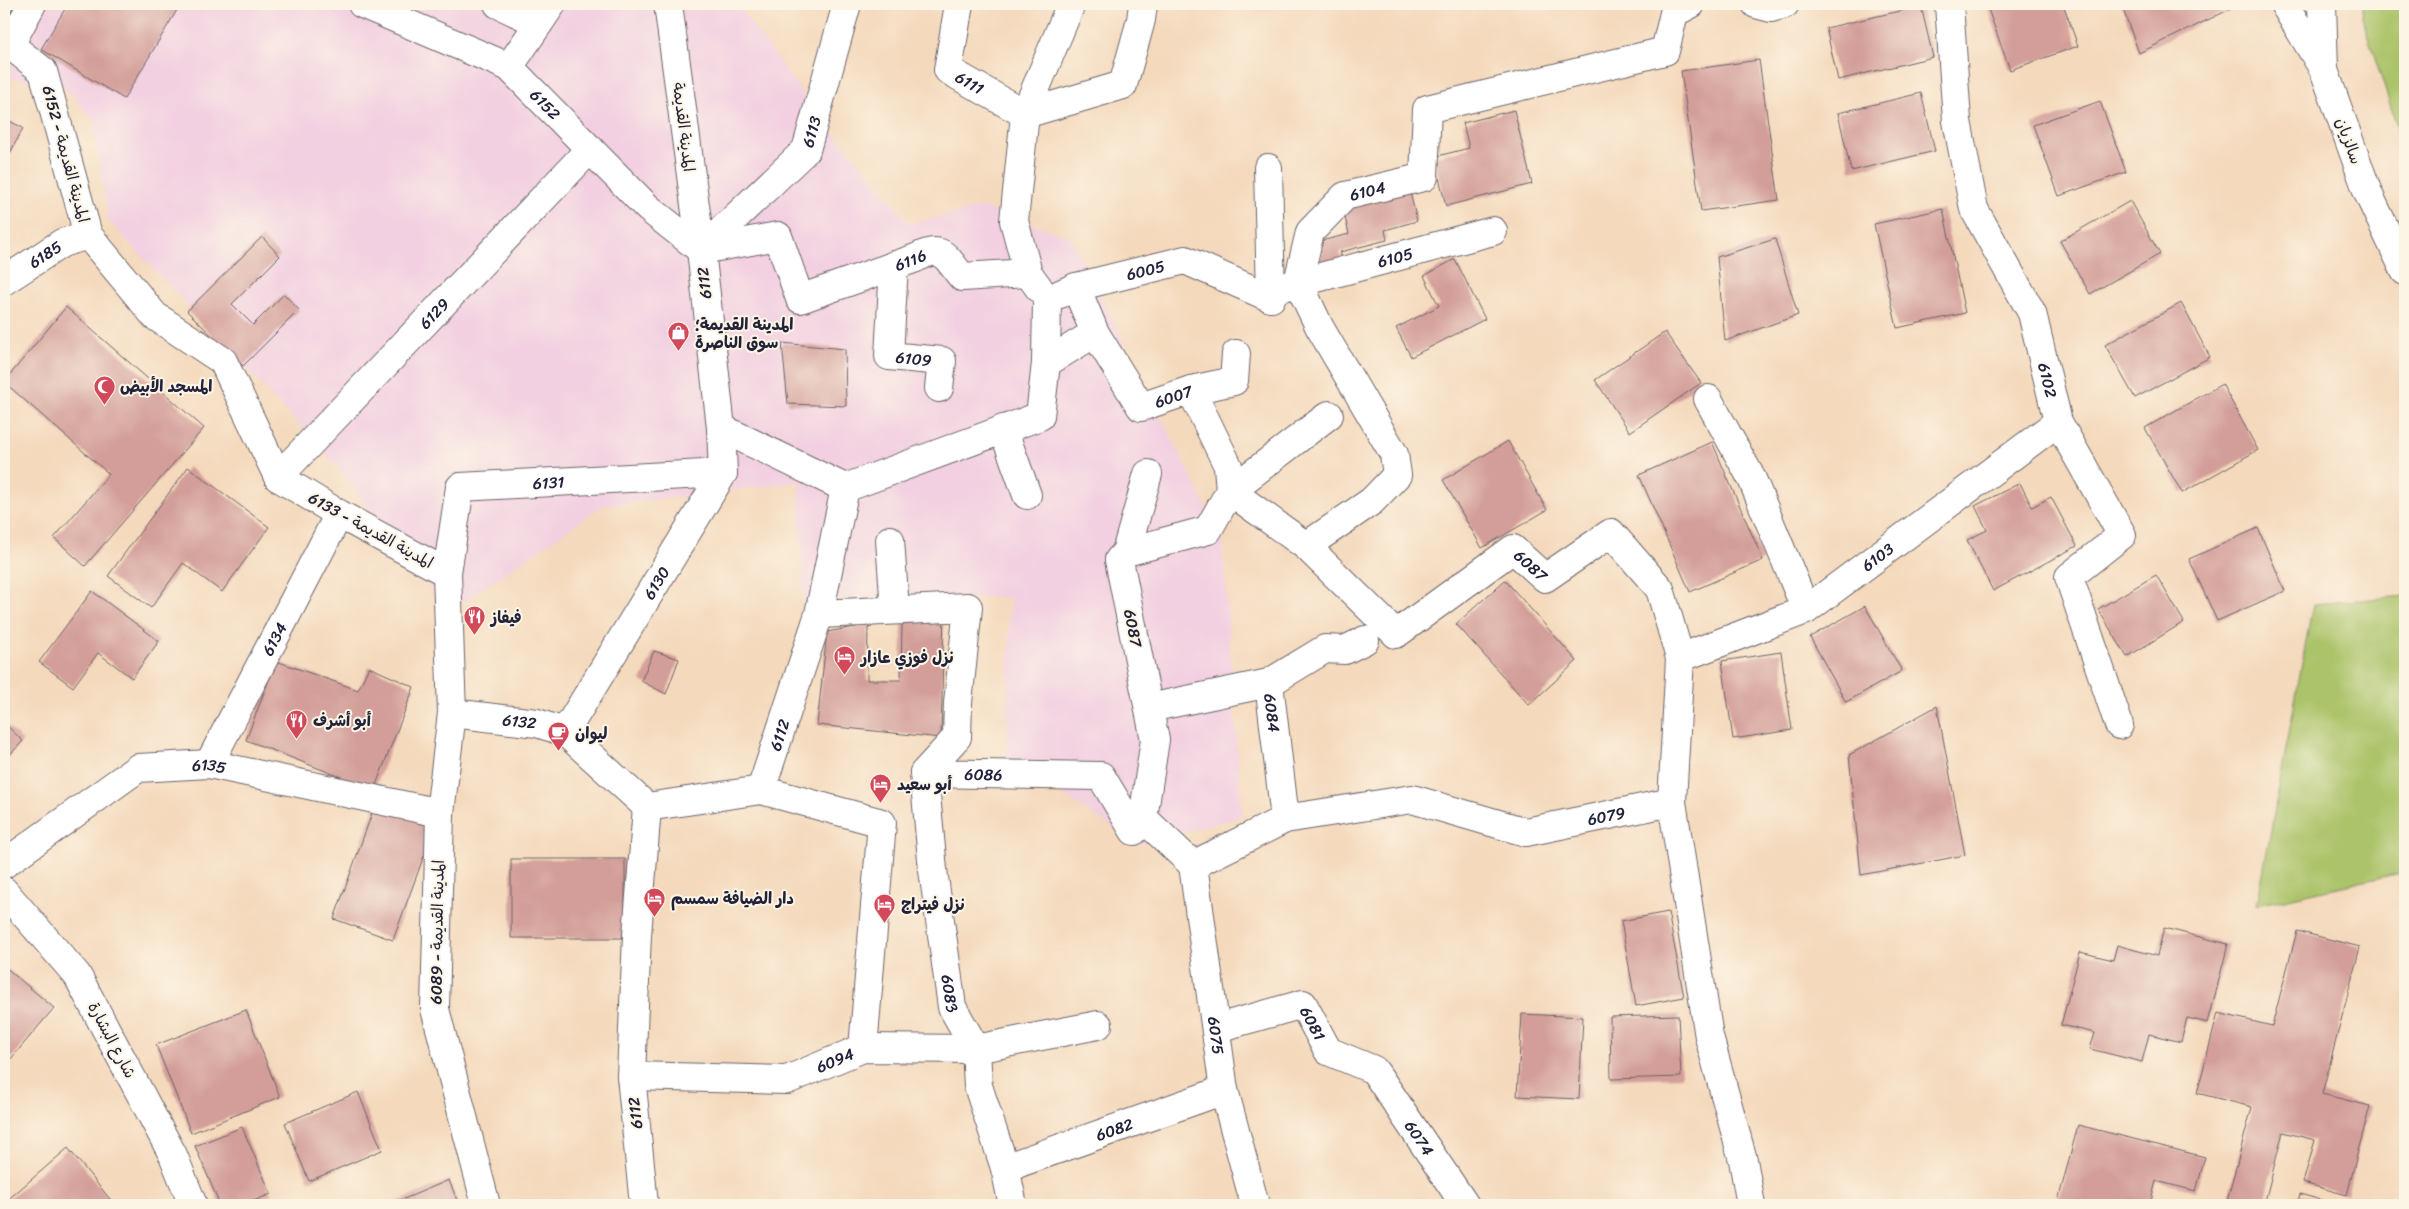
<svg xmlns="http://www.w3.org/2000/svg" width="2409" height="1209" font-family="Sriracha,'Playpen Sans Arabic',sans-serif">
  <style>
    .built { fill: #f2cfe1 }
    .green { fill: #abc369; stroke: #667252 }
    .building { fill: #d39e99 }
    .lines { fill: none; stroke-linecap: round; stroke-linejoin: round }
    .minor-casing { stroke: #6c6268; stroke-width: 30 }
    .tertiary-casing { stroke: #6c6268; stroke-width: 30 }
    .minor { stroke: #fff; stroke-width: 28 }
    .tertiary { stroke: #fff; stroke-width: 28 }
    .labels { text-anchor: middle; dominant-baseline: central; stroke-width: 4; stroke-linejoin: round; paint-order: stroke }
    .street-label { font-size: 16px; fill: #22223b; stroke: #fcf5e5 }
    .poi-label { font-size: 16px; font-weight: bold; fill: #22223b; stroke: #fcf5e5; text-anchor: start }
  </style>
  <rect width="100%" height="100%" fill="#fcf5e5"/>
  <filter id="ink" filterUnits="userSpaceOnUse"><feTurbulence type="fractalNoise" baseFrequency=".02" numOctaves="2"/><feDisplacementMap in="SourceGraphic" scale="10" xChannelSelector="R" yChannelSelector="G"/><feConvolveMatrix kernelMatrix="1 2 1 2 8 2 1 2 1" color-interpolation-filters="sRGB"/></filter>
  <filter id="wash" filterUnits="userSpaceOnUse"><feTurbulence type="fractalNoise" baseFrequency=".0096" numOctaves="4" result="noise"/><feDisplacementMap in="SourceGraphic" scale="20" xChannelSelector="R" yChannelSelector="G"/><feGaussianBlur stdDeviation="1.12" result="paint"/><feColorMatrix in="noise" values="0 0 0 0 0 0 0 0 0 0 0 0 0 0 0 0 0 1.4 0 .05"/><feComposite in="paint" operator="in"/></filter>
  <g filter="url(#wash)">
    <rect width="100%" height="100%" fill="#f4d9bc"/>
    <path class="built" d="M4 4H736L819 115 910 224 982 207 1070 237 1222 538 1242 816 1138 844 1007 759 1010 597 804 600 799 482 602 506 448 612 338 467 108 220 93 120 68 90 4 76Z"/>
    <path class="green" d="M2362 4H2405V151L2362 18Z
      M2405 596V872L2257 905 2313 604Z"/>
    <g id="blocks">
      <path class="building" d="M4 4H15L8 16 4 14Z
        M68 4H177L180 5 124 99 41 49Z
        M2003 4H2063L2078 46 2010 70 1988 9Z
        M2121 4H2241L2139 53Z
        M1921 6 1933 57 1838 80 1826 28Z
        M1759 60 1779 200 1701 211 1681 71Z
        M1921 93 1935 151 1851 171 1838 113Z
        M2100 101 2126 172 2059 196 2033 125Z
        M1514 110 1532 184 1446 206 1434 157 1469 148 1463 123Z
        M4 118 23 128 4 165Z
        M1409 188 1417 221 1385 230 1387 240 1340 252 1344 267 1316 273 1309 244 1349 234 1342 205Z
        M2130 201 2160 254 2090 294 2060 241Z
        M1943 209 1965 313 1897 328 1874 224Z
        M262 237 280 256 232 304 253 325 284 294 299 310 243 366 187 311Z
        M1775 239 1798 315 1725 341 1717 257Z
        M1455 259 1485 319 1411 357 1396 328 1439 306 1424 276Z
        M2181 303 2210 357 2135 398 2105 345Z
        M66 307 204 428 85 566 54 538 109 474 4 382Z
        M1665 332 1701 383 1630 432 1595 380Z
        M782 343 845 349 846 406 788 404Z
        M2222 384 2258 450 2182 493 2145 428Z
        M1508 441 1547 510 1482 548 1443 480Z
        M1712 442 1763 560 1690 592 1639 475Z
        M188 467 269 527 222 592 183 563 151 608 108 576Z
        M2020 483 2032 507 2051 497 2077 546 1993 591 1967 540 1987 530 1975 506Z
        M2258 528 2285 591 2217 621 2189 559Z
        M2156 575 2184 622 2127 657 2098 609Z
        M1505 580 1577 661 1529 705 1456 624Z
        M92 591 159 641 132 678 98 653 73 687 39 662Z
        M1865 606 1902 671 1846 702 1810 637Z
        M944 610 941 738 817 725 827 632 872 624V627L868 628 867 680H901L902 623 885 625 884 623Z
        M654 651 679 659 666 694 641 681Z
        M1781 652 1792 730 1733 739 1722 661Z
        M276 661 358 690 369 667 414 687 374 790 246 740Z
        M1937 706 1965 855 1861 875 1849 755Z
        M4 723 23 741 4 761Z
        M376 802 436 823 393 940 334 919Z
        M511 859H625V938H511Z
        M1668 912 1684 997 1636 1006 1621 921Z
        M2164 928 2228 944 2208 1023 2187 1018 2181 1042 2149 1034 2142 1062 2090 1049 2095 1033 2061 1025 2080 952 2113 960 2117 945 2157 956Z
        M2297 931 2360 947 2322 1094 2370 1106 2358 1151 2347 1195 2303 1183 2315 1140 2283 1132 2264 1205H2226L2252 1107 2197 1093 2218 1013 2272 1026Z
        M4 966 54 1008 4 1067Z
        M246 1010 280 1097 191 1133 156 1045Z
        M1522 1014 1583 1017 1579 1099 1517 1096Z
        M1678 1015 1681 1077 1611 1079 1610 1017Z
        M358 1092 382 1150 309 1181 285 1123Z
        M2078 1125 2205 1157 2196 1191 2156 1181 2150 1205H2057Z
        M242 1127 271 1194 244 1205H220L195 1146Z
        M68 1148 114 1204 4 1205V1203Z
        M449 1180 459 1205H398L397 1202Z
        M2300 1194 2339 1205H2297Z"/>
    </g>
  </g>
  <g filter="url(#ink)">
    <use href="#blocks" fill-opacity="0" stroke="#6c6268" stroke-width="1"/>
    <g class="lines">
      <defs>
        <g id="minor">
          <path d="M32 4 10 45 43 71 88 235 155 316 223 361 278 477"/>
          <path id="s1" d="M362 4 509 67 648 208 701 250"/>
          <path d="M498 4 539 23"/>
          <path id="s2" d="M959 4 948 70 1025 114"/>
          <path d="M1756 4 1771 8 1785 4"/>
          <path id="s3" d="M1949 4 1957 121 1974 209 2032 313 2058 422 2122 535 2069 577 2119 725"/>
          <path d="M2284 4 2324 70"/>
          <path d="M509 67 552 4"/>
          <path d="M1025 114 1123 85 1141 20 1143 4"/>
          <path d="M1268 168 1271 298"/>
          <path id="s4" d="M701 250 778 236 800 299 916 258C943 243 946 258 962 277L1028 273"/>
          <path id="s5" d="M701 250 806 150 847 4"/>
          <path id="s6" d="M894 265 889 356 942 361 939 388"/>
          <path id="s7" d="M4 281 62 243 88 235"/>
          <path id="s8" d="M1076 287 1095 333 1141 407 1191 390 1234 381 1236 354"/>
          <path id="s9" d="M1283 287 1493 231"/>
          <path d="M1039 288 1028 273 1014 221 1025 114 1071 4"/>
          <path id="s10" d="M1060 294 1076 287 1185 260 1271 298"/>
          <path d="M1046 363 1095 333"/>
          <path id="s11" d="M1191 390 1228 466 1230 491 1306 546 1396 634 1513 549 1545 578 1611 533 1660 589 1680 658 1672 802"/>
          <path d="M1708 399 1752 479 1806 610"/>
          <path d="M721 428 845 488"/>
          <path d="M1003 429 1027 495"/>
          <path id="s12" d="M278 477 590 149"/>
          <path d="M278 477 339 514 447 573"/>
          <path d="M845 488 1040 416 1046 363 1047 299"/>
          <path d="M890 540 895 610"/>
          <path id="s13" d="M1306 546 1372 501 1397 475 1394 454 1320 328 1298 282 1310 232 1345 196 1424 177 1427 109 1665 51 1674 13 1691 4"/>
          <path d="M1126 552 1208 530 1230 491 1329 415"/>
          <path id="s14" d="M819 614 968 607 958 703 957 737 924 773 1101 776 1134 831 1143 818 1193 865"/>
          <path id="s15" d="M1680 658 1806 610 2058 422"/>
          <path id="s16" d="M1269 683 1285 819"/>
          <path d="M1149 708 1269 683 1325 649 1345 650 1365 640"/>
          <path id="s17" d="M452 713 537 723 565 732 647 807"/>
          <path id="s18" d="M565 732 723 473 721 428 701 250 668 4"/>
          <path id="s19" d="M209 764 339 514"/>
          <path id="s20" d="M924 773 933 870 952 1007 976 1049 978 1086 1005 1168 1013 1205"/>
          <path id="s21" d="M761 790 819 614 845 488"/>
          <path d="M647 807 761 790 882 823 863 1048"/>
          <path d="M1143 818 1155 740 1119 560 1126 552 1148 474"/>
          <path id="s22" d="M4 864 138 768 209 764 440 813"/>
          <path id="s23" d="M1193 865 1285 819 1412 799 1526 832 1672 802 1709 1037 1743 1160 1751 1205"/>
          <path id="s24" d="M1193 865 1224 1090 1255 1205"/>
          <path d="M4 891 77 975 173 1155 193 1205"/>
          <path id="s25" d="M1217 1028 1303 1004 1328 1051 1374 1070 1465 1205"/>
          <path id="s26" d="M631 1076 787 1080 863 1048 976 1049 1098 1025"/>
          <path id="s27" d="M1005 1168 1224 1090"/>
          <path id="s28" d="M486 1205 435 1009 440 813 452 713 447 573 460 487 723 473"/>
          <path d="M644 1205 631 1076 637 935 647 807"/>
        </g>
        <path id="tertiary" d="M2322 4 2324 70 2368 193 2405 271"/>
      </defs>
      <use href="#minor" class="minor-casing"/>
      <use href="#tertiary" class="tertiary-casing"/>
      <use href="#minor" class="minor"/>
      <use href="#tertiary" class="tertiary"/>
    </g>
  </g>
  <defs>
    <symbol id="shop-pin" viewBox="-11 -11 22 30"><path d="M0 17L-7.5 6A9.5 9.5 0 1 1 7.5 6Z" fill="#d1495b" stroke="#fcf5e5"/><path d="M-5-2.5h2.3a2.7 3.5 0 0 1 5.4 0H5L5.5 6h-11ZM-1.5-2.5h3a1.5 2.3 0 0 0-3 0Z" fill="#fff"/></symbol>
    <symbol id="mosque-pin" viewBox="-11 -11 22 30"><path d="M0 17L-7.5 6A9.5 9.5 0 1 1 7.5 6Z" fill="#d1495b" stroke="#fcf5e5"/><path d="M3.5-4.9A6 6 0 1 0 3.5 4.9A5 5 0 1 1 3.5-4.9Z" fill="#fff"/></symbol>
    <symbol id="restaurant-pin" viewBox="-11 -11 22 30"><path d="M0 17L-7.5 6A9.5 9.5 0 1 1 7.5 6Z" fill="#d1495b" stroke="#fcf5e5"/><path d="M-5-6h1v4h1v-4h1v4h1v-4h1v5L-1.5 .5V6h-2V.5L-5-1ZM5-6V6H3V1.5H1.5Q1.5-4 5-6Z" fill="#fff"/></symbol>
    <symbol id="hotel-pin" viewBox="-11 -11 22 30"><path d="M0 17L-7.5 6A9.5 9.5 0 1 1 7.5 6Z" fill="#d1495b" stroke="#fcf5e5"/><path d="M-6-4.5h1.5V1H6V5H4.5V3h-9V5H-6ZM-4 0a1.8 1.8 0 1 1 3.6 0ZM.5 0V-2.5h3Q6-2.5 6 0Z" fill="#fff"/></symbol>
    <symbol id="cafe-pin" viewBox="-11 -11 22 30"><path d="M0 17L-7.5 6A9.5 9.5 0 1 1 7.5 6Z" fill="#d1495b" stroke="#fcf5e5"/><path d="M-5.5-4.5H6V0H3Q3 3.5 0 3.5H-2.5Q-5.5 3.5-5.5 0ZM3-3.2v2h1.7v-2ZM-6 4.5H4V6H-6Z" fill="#fff"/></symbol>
  </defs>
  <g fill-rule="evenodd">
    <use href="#shop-pin" x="666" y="320" width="25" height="34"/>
    <use href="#mosque-pin" x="92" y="374" width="25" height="34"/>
    <use href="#restaurant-pin" x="462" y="604" width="25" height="34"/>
    <use href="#hotel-pin" x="832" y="644" width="25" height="34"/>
    <use href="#restaurant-pin" x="284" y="708" width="25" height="34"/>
    <use href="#cafe-pin" x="546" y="720" width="25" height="34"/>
    <use href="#hotel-pin" x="868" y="772" width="25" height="34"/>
    <use href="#hotel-pin" x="642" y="886" width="25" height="34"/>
    <use href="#hotel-pin" x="872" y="892" width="25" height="34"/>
  </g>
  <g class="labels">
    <g class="street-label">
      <text stroke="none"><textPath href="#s2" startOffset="92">6111</textPath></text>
      <text stroke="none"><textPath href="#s1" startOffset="212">6152</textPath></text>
      <text transform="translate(684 127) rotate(83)">المدينة القديمة</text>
      <text stroke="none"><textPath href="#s5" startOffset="164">6113</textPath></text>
      <text transform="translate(2349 141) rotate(70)">سالزيان</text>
      <text transform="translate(66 154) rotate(75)">المدينة القديمة - 6152</text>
      <text stroke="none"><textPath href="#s13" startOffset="459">6104</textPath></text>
      <text stroke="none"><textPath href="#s7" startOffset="49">6185</textPath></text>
      <text stroke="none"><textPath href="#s9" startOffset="116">6105</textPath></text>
      <text stroke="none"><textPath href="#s4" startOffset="262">6116</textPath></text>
      <text stroke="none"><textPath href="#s10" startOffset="89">6005</textPath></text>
      <text transform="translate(704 283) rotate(-96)">6112</text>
      <text stroke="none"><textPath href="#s12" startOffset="226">6129</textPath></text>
      <text stroke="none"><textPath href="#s6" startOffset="116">6109</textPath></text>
      <text stroke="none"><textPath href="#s3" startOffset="395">6102</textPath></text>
      <text stroke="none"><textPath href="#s8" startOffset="171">6007</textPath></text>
      <text stroke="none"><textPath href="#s28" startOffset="815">6131</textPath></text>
      <text transform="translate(371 530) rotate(29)">المدينة القديمة - 6133</text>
      <text stroke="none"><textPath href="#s15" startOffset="224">6103</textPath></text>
      <text stroke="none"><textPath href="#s11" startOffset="498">6087</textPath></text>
      <text stroke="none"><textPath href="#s18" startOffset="175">6130</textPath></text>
      <text transform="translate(1133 628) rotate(79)">6087</text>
      <text stroke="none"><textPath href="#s19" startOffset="141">6134</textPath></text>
      <text stroke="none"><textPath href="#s16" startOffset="30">6084</textPath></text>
      <text stroke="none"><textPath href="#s17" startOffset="68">6132</textPath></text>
      <text stroke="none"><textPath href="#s21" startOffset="58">6112</textPath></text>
      <text stroke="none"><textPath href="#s22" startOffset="236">6135</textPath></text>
      <text stroke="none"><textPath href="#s14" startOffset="388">6086</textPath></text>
      <text stroke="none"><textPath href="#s23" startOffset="432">6079</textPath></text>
      <text transform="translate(437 932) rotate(-89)">المدينة القديمة - 6089</text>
      <text stroke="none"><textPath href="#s20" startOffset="222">6083</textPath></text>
      <text stroke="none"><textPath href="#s25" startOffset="111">6081</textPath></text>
      <text stroke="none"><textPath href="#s24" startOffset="172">6075</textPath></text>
      <text transform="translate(112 1040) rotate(62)">شارع البشارة</text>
      <text stroke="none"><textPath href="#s26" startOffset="208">6094</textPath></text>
      <text transform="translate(635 1113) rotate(-96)">6112</text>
      <text stroke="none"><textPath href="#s27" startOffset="116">6082</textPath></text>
      <text stroke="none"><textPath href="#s25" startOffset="274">6074</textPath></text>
    </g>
    <g class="poi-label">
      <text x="695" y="324">المدينة القديمة؛<tspan x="695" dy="18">سوق الناصرة</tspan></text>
      <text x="120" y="386">المسجد الأبيض</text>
      <text x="491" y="617">فيفاز</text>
      <text x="861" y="657">نزل فوزي عازار</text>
      <text x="313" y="720">أبو أشرف</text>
      <text x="575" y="733">ليوان</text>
      <text x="897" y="784">أبو سعيد</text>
      <text x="671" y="898">دار الضيافة سمسم</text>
      <text x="901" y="904">نزل فيتراج</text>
    </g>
  </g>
  <rect width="2409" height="1209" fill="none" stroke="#fcf5e5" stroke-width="20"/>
</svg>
